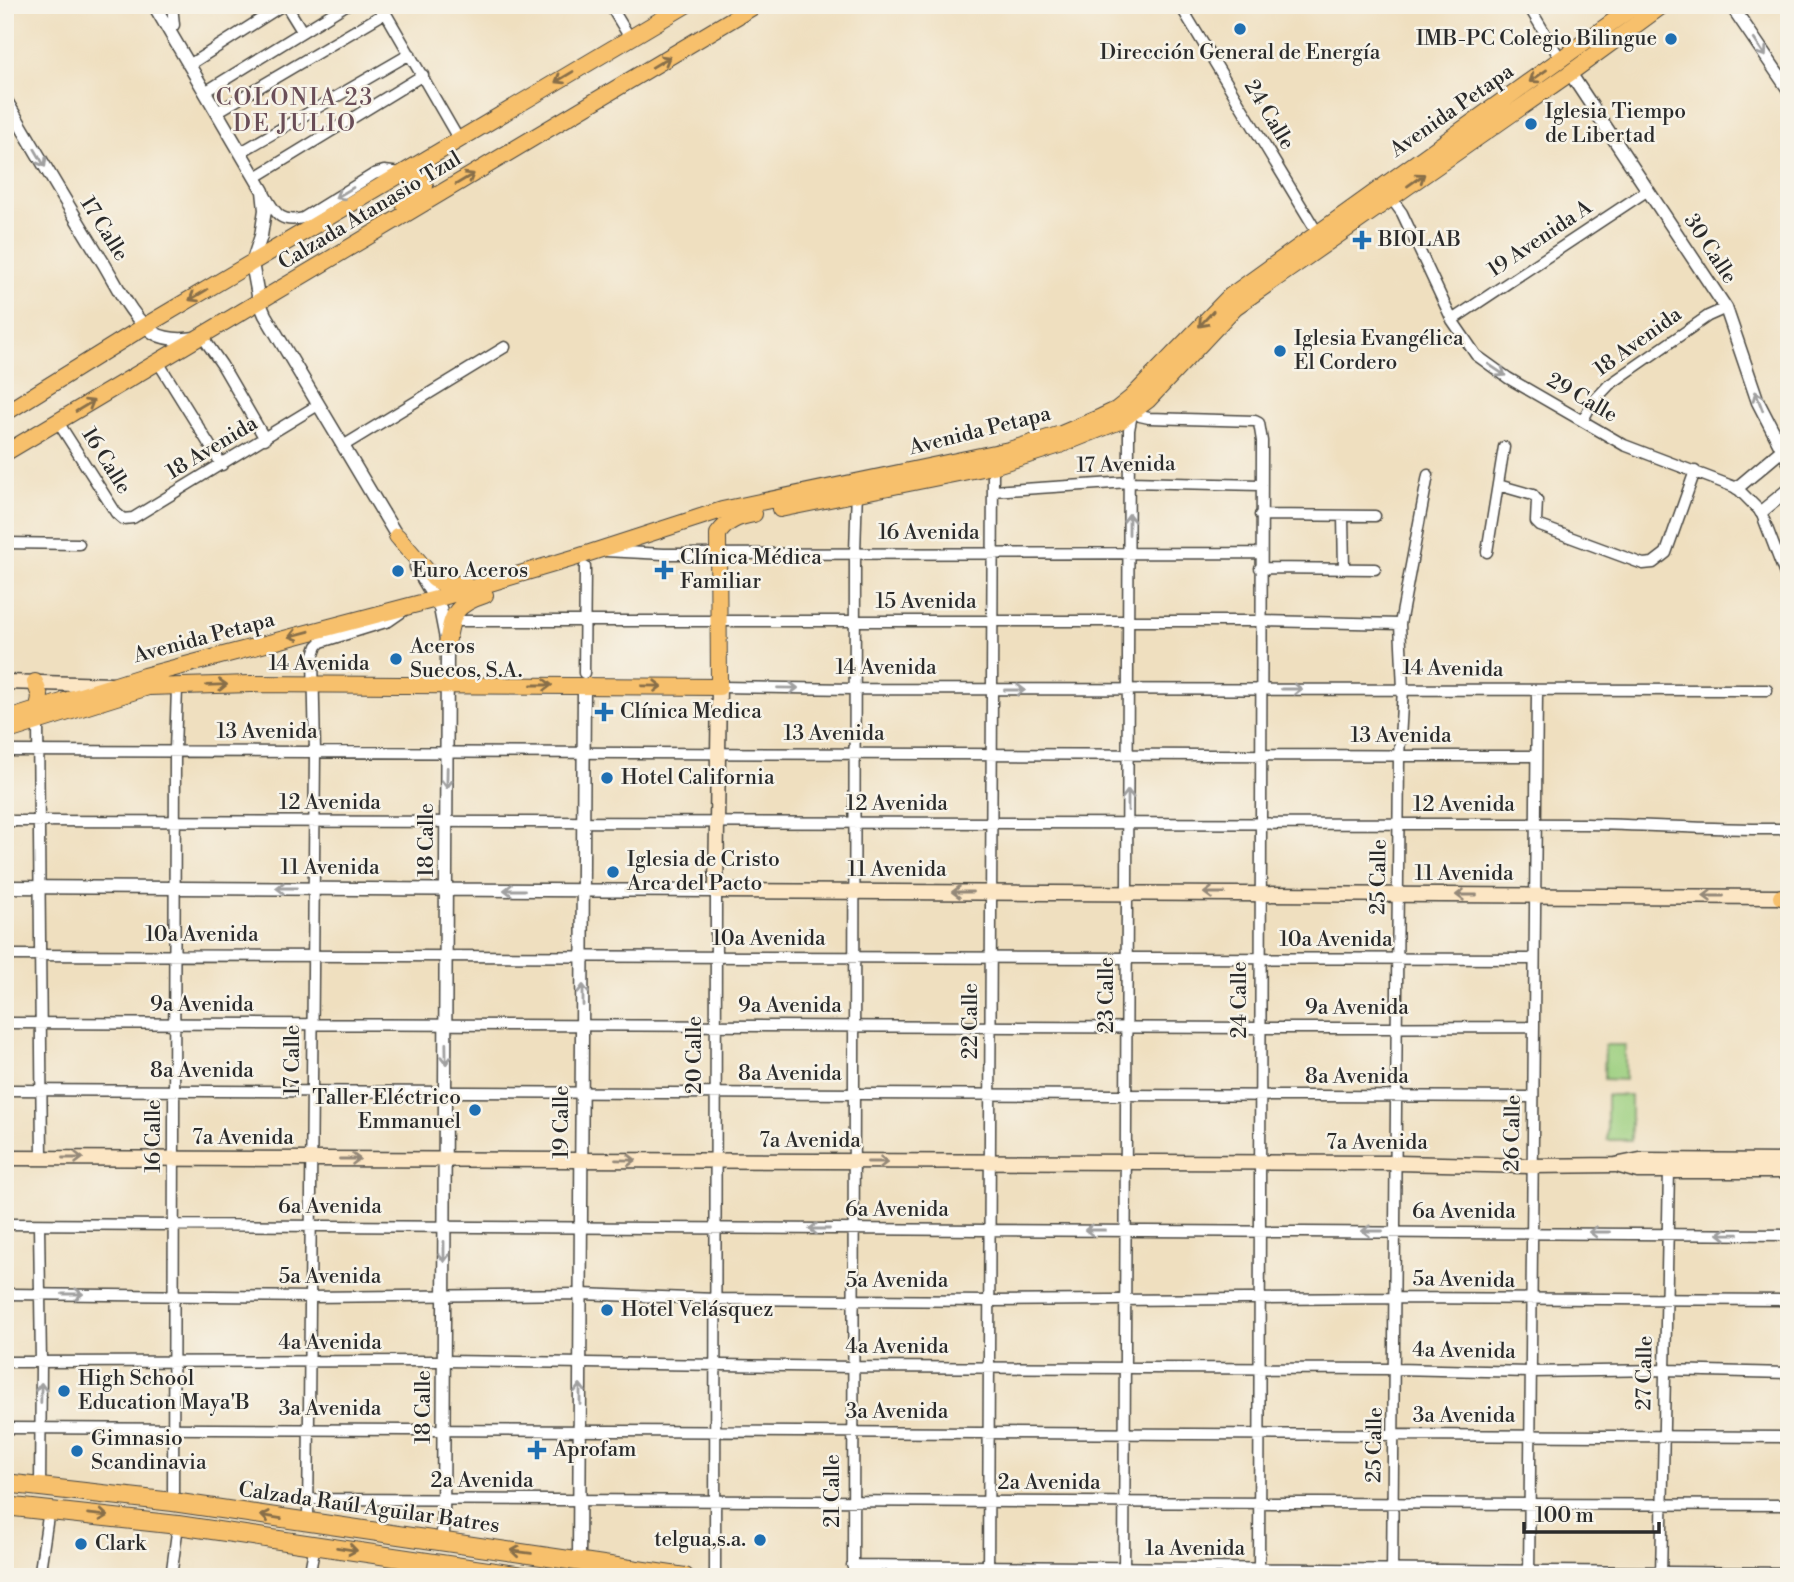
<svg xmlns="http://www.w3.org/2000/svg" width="1794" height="1582" font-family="'Libre Bodoni',serif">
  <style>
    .green { fill: #9ccf7f; stroke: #647d55; stroke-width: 2 }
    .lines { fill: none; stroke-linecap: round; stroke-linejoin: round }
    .minor-casing { stroke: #484641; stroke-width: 13 }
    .tertiary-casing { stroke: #484641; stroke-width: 15 }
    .secondary-casing { stroke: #484641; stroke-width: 17 }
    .primary-casing { stroke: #484641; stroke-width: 18 }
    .trunk-casing { stroke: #484641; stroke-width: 20 }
    .minor { stroke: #fff; stroke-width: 10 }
    .tertiary { stroke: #fff; stroke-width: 12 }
    .secondary { stroke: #fce6c4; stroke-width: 14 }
    .primary { stroke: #f7c06c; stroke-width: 16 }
    .trunk { stroke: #f7c06c; stroke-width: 18 }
    .oneway { stroke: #a0a0a0 }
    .oneway2 { stroke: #876e48 }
    .oneway3 { stroke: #948878 }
    .poi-dot { fill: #1f6fb2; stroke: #f7f3e8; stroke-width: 2.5 }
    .labels { text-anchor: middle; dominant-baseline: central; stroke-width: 5; stroke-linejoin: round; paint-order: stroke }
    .poi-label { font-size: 21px; fill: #2b2b2b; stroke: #f7f3e8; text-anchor: start }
    .street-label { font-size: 21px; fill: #2b2b2b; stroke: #f7f3e8 }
    .neighbourhood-label { font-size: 23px; letter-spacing: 2px; fill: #6a4e58; stroke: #f7f3e8 }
  </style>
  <rect width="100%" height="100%" fill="#f7f3e8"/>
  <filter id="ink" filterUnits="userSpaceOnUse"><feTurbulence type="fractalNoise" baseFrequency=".0143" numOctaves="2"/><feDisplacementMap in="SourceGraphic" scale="14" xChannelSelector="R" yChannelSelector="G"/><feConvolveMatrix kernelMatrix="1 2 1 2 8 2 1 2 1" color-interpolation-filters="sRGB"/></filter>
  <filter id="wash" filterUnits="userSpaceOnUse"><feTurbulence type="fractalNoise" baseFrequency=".00686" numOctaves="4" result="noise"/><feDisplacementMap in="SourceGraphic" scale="28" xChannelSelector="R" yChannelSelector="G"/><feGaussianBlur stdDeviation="1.57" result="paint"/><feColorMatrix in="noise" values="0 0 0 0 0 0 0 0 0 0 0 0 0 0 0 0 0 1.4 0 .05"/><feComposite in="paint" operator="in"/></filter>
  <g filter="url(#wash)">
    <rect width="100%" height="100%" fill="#efdfbf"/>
    <path class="green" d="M1605 1045H1625V1080L1604 1079Z
      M1607 1095H1631V1140H1607Z"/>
  </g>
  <g filter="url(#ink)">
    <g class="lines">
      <defs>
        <path id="minor" d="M286 5 302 31
          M381 5 459 140
          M610 5 630 38
          M1180 5 1320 237
          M1528 5 1561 60
          M169 31 174 25 172 5
          M189 65 283 5
          M205 92 346 5
          M217 112 385 13
          M241 152 410 54
          M256 177 423 75
          M263 192C275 211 278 224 303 218L374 174 384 171 402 173
          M1391 198 1402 213 1452 320 1476 355 1508 378 1624 445 1737 488 1761 512 1789 585
          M1452 320 1648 190
          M202 336 222 365 265 439
          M158 362 222 465
          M1136 411 1140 416 1149 418 1255 421 1259 423 1262 441 1259 1577
          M1583 420 1592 403 1609 385 1708 316 1726 308
          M58 422 116 513 123 519 133 518 318 405
          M343 446 505 347
          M1498 485 1533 495 1537 500 1536 522 1540 526 1643 564 1653 563 1666 553 1695 471
          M993 491 1129 482 1260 485
          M1260 515 1375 516
          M1343 517 1344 569
          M5 543 79 544
          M605 551 664 554 1260 553
          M1487 552 1504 447
          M1260 568 1375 569
          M451 621H1260L1400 624
          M584 673 585 567
          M719 687 854 689 1767 690
          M38 723 42 1158
          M5 751 1536 756
          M5 821 1587 824C1654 825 1721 830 1789 829
          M5 955 1533 959
          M5 1023 1260 1028 1532 1027
          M5 1090 1533 1097
          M5 1224 1789 1235
          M39 1225 41 1363 40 1486
          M5 1294 310 1297 581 1294 716 1299 989 1301 1395 1298 1789 1300
          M5 1362 444 1361 853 1367 1395 1369 1530 1372 1665 1370 1789 1373
          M5 1428 1789 1437
          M308 1499 1789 1505
          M173 1502 175 751 177 687
          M308 1523 315 752 313 657 317 646 321 642 389 621 402 612
          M852 1565 1789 1573
          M39 1577 49 1510
          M171 1577 178 1525
          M309 1577 315 1544
          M715 1577 716 891
          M853 1577 855 553 857 488
          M988 1577 993 466
          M1124 1577 1129 430 1132 414
          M1392 1577 1399 756 1403 689 1400 624 1428 475
          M1529 1577 1537 691
          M1661 1577 1669 1170"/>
        <path id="tertiary" d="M154 5 263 191 265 210 261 236 252 263 259 301 265 315 401 543
          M1731 5 1789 90
          M1570 73 1726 308 1758 402 1789 462
          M5 99C38 154 70 210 104 264 116 284 134 322 154 333 166 340 182 340 196 338
          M1737 488 1782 450
          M1761 512 1789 489
          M416 567 440 608 447 644 443 1541
          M5 887 716 891
          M579 1561 584 685"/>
        <path id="secondary" d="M5 682 112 685
          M719 687 716 891 1781 897 1789 895
          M5 1158 1397 1163 1531 1166 1615 1165 1640 1160 1789 1161
          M1620 1166 1638 1171H1789"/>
        <path id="primary" d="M404 204 421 194 425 186 419 177 405 174
          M5 413 145 326 686 5
          M5 453 756 5
          M780 509 993 466 1060 445 1120 421 1148 400 1235 307 1570 73 1663 5
          M718 534C728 520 738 517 754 514
          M397 536 434 579 448 586 464 583
          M447 644C452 614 454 605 485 595
          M35 682 40 696 38 711
          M5 720 144 676 436 599 577 557 722 510 1009 450 1061 434 1101 417 1116 410 1131 398 1229 297 1636 5
          M5 732 148 687 251 684 719 687 718 534
          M1781 897 1789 898"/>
        <path id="trunk" d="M5 1483 173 1502 685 1577
          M5 1506 178 1525 529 1577"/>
      </defs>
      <use href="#minor" class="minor-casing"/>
      <use href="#tertiary" class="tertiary-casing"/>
      <use href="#secondary" class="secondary-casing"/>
      <use href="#primary" class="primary-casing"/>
      <use href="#trunk" class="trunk-casing"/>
      <use href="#minor" class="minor"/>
      <use href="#tertiary" class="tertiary"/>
      <use href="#secondary" class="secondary"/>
      <use href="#primary" class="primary"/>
      <use href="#trunk" class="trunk"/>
    </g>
    <defs><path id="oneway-shaft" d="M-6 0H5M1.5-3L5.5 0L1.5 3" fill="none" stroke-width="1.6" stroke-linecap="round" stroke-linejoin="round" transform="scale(1.75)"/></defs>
    <g class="oneway">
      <use href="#oneway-shaft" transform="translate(1760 48) rotate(56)"/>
      <use href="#oneway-shaft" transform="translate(40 158) rotate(60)"/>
      <use href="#oneway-shaft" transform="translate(344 193) rotate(149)"/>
      <use href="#oneway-shaft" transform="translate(1497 370) rotate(34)"/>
      <use href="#oneway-shaft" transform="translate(1759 401) rotate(-111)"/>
      <use href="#oneway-shaft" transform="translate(1129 524) rotate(-90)"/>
      <use href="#oneway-shaft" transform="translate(788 688) rotate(1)"/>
      <use href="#oneway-shaft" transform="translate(1292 689)"/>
      <use href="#oneway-shaft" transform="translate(1015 690)"/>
      <use href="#oneway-shaft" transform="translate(447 778) rotate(91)"/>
      <use href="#oneway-shaft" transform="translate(1128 800) rotate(-90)"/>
      <use href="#oneway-shaft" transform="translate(286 888) rotate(-180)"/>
      <use href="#oneway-shaft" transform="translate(514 890) rotate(-180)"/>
      <use href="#oneway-shaft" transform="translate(583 995) rotate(-90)"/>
      <use href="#oneway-shaft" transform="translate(446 1054) rotate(89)"/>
      <use href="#oneway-shaft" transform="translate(819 1229) rotate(-180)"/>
      <use href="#oneway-shaft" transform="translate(1095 1230) rotate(-180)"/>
      <use href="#oneway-shaft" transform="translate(1372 1231) rotate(-180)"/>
      <use href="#oneway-shaft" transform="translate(1599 1232) rotate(-180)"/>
      <use href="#oneway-shaft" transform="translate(1728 1234) rotate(-179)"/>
      <use href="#oneway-shaft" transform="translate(444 1252) rotate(90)"/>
      <use href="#oneway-shaft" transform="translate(73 1294)"/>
      <use href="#oneway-shaft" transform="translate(41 1393) rotate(-89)"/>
      <use href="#oneway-shaft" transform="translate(580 1394) rotate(-90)"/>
    </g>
    <g class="oneway2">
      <use href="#oneway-shaft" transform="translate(661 62) rotate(-31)"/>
      <use href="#oneway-shaft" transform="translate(1538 76) rotate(145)"/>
      <use href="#oneway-shaft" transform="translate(564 77) rotate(149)"/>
      <use href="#oneway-shaft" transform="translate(465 179) rotate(-31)"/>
      <use href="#oneway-shaft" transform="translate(1416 180) rotate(-35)"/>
      <use href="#oneway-shaft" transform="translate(198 295) rotate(149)"/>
      <use href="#oneway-shaft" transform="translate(1206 319) rotate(133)"/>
      <use href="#oneway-shaft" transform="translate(85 406) rotate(-31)"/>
      <use href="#oneway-shaft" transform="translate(299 634) rotate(165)"/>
      <use href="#oneway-shaft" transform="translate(217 685) rotate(-2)"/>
      <use href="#oneway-shaft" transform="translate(542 685)"/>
      <use href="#oneway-shaft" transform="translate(652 686) rotate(1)"/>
      <use href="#oneway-shaft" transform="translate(98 1515) rotate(6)"/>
      <use href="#oneway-shaft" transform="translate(271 1517) rotate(-171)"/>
      <use href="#oneway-shaft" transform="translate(347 1549) rotate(9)"/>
      <use href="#oneway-shaft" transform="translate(521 1552) rotate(-172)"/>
    </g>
    <g class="oneway3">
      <use href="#oneway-shaft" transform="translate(962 892) rotate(-180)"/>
      <use href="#oneway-shaft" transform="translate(1214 893) rotate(-180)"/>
      <use href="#oneway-shaft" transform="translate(1466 895) rotate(-180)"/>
      <use href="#oneway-shaft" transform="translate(1713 896) rotate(-180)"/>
      <use href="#oneway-shaft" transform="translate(73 1158)"/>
      <use href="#oneway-shaft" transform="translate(350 1159)"/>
      <use href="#oneway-shaft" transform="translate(626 1160) rotate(1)"/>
      <use href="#oneway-shaft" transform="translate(878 1162)"/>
    </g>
  </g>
  <g class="poi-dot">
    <circle cx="1240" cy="29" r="7"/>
    <circle cx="1671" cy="39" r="7"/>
    <circle cx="1531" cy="124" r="7"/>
    <path d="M1358.5 229.5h7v7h7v7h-7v7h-7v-7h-7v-7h7z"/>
    <circle cx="1280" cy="351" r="7"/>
    <path d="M660.5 559.5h7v7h7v7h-7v7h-7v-7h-7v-7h7z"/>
    <circle cx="398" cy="571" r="7"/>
    <circle cx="396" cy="659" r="7"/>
    <path d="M600.5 701.5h7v7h7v7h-7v7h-7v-7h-7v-7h7z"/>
    <circle cx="607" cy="778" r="7"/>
    <circle cx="613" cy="872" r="7"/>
    <circle cx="475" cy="1110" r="7"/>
    <circle cx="607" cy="1310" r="7"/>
    <circle cx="64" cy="1391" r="7"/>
    <path d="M533.5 1439.5h7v7h7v7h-7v7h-7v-7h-7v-7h7z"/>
    <circle cx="77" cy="1451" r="7"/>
    <circle cx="760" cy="1540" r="7"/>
    <circle cx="81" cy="1544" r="7"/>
  </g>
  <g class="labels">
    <g class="poi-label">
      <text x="1657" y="39" text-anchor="end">IMB-PC Colegio Bilingue</text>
      <text x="1240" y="53" text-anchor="middle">Dirección General de Energía</text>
      <text x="1545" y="112">Iglesia Tiempo<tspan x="1545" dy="24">de Libertad</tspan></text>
      <text x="1378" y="240">BIOLAB</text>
      <text x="1294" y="339">Iglesia Evangélica<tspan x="1294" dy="24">El Cordero</tspan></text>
      <text x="680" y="558">Clínica Médica<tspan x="680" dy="24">Familiar</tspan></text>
      <text x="412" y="571">Euro Aceros</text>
      <text x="410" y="647">Aceros<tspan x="410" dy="24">Suecos, S.A.</tspan></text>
      <text x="620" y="712">Clínica Medica</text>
      <text x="621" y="778">Hotel California</text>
      <text x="627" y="860">Iglesia de Cristo<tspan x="627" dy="24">Arca del Pacto</tspan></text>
      <text x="461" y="1098" text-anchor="end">Taller Eléctrico<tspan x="461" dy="24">Emmanuel</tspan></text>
      <text x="621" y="1310">Hotel Velásquez</text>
      <text x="78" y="1379">High School<tspan x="78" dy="24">Education Maya'B</tspan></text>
      <text x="91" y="1439">Gimnasio<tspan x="91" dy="24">Scandinavia</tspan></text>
      <text x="553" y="1450">Aprofam</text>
      <text x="746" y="1540" text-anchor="end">telgua,s.a.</text>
      <text x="95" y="1544">Clark</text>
    </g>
    <g class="street-label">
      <text transform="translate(1452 111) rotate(-35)">Avenida Petapa</text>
      <text transform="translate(1269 115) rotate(59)">24 Calle</text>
      <text transform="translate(370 211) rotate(-31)">Calzada Atanasio Tzul</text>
      <text transform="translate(104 229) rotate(58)">17 Calle</text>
      <text transform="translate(1540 239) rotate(-34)">19 Avenida A</text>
      <text transform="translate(1710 249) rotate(57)">30 Calle</text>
      <text transform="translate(1638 342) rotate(-36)">18 Avenida</text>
      <text transform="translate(1582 398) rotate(30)">29 Calle</text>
      <text transform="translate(980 431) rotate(-14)">Avenida Petapa</text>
      <text transform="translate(212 448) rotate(-31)">18 Avenida</text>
      <text transform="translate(106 461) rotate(58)">16 Calle</text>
      <text transform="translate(1126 465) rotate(-1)">17 Avenida</text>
      <text x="929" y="533">16 Avenida</text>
      <text x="926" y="602">15 Avenida</text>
      <text transform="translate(204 638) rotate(-15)">Avenida Petapa</text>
      <text x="319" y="664">14 Avenida</text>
      <text x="886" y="668">14 Avenida</text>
      <text transform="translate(1453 669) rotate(1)">14 Avenida</text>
      <text x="267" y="732">13 Avenida</text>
      <text x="834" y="734">13 Avenida</text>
      <text x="1401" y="736">13 Avenida</text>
      <text x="330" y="803">12 Avenida</text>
      <text x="897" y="804">12 Avenida</text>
      <text x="1464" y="805">12 Avenida</text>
      <text transform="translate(427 840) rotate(-90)">18 Calle</text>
      <text x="330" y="868">11 Avenida</text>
      <text x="897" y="870">11 Avenida</text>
      <text x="1464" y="874">11 Avenida</text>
      <text transform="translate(1379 877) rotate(-89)">25 Calle</text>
      <text x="202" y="935">10a Avenida</text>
      <text x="769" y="939">10a Avenida</text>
      <text x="1336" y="940">10a Avenida</text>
      <text transform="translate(1107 995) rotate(-90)">23 Calle</text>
      <text transform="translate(1240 1000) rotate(-90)">24 Calle</text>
      <text x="202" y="1005">9a Avenida</text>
      <text x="790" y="1006">9a Avenida</text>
      <text x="1357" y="1008">9a Avenida</text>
      <text transform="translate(971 1021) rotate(-90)">22 Calle</text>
      <text transform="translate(695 1055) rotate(-90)">20 Calle</text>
      <text transform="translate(293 1060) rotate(-90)">17 Calle</text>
      <text x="202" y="1071">8a Avenida</text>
      <text x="790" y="1074">8a Avenida</text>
      <text x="1357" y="1077">8a Avenida</text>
      <text transform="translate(562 1122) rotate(-90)">19 Calle</text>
      <text transform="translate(1513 1133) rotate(-89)">26 Calle</text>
      <text transform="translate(154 1136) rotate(-90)">16 Calle</text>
      <text x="243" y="1138">7a Avenida</text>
      <text x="810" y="1141">7a Avenida</text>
      <text x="1377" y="1143">7a Avenida</text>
      <text x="330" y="1207">6a Avenida</text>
      <text x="897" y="1210">6a Avenida</text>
      <text x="1464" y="1212">6a Avenida</text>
      <text x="330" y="1277">5a Avenida</text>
      <text transform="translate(1464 1280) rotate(1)">5a Avenida</text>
      <text x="897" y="1281">5a Avenida</text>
      <text x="330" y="1343">4a Avenida</text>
      <text x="897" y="1347">4a Avenida</text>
      <text transform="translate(1464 1351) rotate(1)">4a Avenida</text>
      <text transform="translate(1645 1373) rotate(-89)">27 Calle</text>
      <text transform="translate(424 1407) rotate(-90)">18 Calle</text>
      <text x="330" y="1409">3a Avenida</text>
      <text x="897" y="1412">3a Avenida</text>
      <text x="1464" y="1416">3a Avenida</text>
      <text transform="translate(1375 1445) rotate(-89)">25 Calle</text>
      <text x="482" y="1481">2a Avenida</text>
      <text x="1049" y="1483">2a Avenida</text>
      <text transform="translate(833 1491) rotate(-90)">21 Calle</text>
      <text transform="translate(369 1508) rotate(8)">Calzada Raúl Aguilar Batres</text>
      <text x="1195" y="1549">1a Avenida</text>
    </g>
    <g class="neighbourhood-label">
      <text x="295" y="98">COLONIA 23<tspan x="295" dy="26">DE JULIO</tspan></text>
    </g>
  </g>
  <rect width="1794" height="1582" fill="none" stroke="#f7f3e8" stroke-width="28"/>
  <path d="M1524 1522v10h135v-10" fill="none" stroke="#2b2b2b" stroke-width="3.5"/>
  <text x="1535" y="1522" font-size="21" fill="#2b2b2b" stroke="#f7f3e8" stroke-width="5" paint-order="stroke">100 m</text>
</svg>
